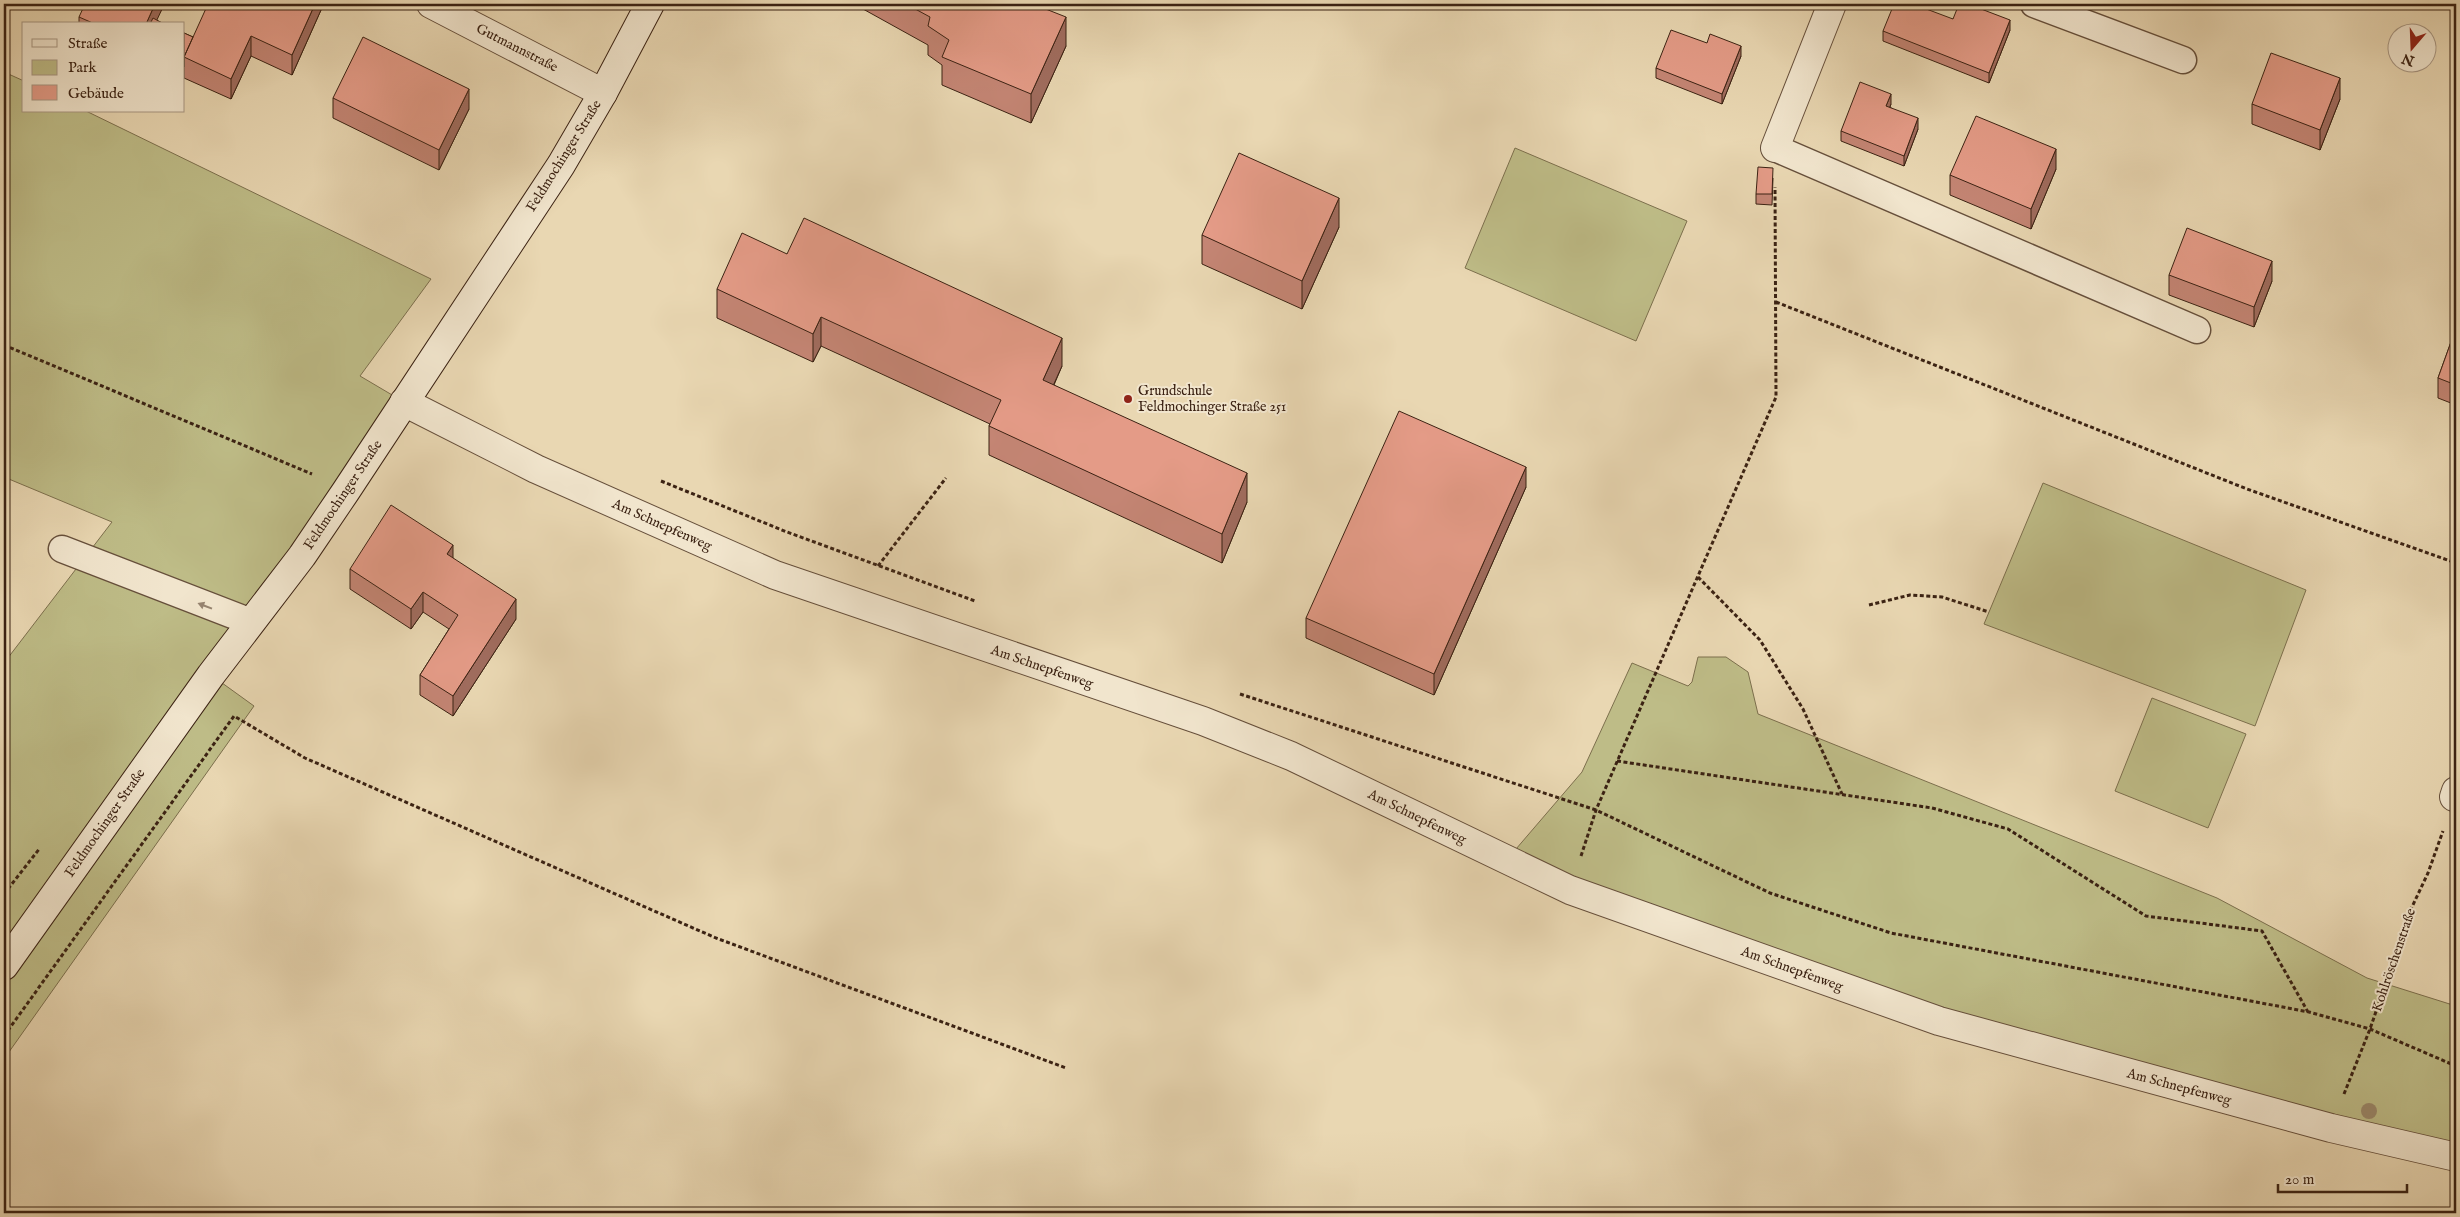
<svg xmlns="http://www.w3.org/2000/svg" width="2460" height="1217" font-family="'IM FELL English',serif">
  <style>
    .green { fill: #bebc87; stroke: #7c6f4d }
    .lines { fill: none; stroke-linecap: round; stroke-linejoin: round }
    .service-casing { stroke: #664f3b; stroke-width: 29 }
    .minor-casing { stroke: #664f3b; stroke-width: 30 }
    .secondary-casing { stroke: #3b2213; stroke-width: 30 }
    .path { stroke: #3b2213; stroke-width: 3; stroke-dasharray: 4 2.5; stroke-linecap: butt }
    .service { stroke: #f1e5cd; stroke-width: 26 }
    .minor { stroke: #f1e5cd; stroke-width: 28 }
    .secondary { stroke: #f1e5cd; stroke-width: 28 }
    .tree { fill: #9b886a }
    .wall { fill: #c48574; stroke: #3b2213 }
    .shaded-wall { fill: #a06c5e; stroke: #3b2213 }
    .building { fill: #e49b87; stroke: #3b2213 }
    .oneway { fill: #968470 }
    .poi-dot { fill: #8f2418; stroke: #f1e5cd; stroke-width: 2 }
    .labels { text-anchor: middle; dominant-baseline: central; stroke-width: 4; stroke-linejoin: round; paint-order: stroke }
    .street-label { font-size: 14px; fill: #3b2213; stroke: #f1e5cd }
    .poi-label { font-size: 14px; fill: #3b2213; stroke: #f1e5cd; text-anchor: start }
  </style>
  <rect width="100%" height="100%" fill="#e9d7b2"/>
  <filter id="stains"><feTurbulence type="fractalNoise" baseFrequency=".004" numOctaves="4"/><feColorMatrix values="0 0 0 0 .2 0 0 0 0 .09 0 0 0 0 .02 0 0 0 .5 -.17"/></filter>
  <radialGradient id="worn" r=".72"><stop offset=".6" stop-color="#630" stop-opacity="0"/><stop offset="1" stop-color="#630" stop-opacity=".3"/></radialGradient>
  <path class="green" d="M4 72 24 81V111H86L431 279 360 376 404 402 211 675 254 706 4 1059V663L112 522 4 477Z
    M1515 148 1687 221 1636 341 1465 268Z
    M2043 483 2306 590 2255 726 1984 624Z
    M1698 657H1726L1748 672 1758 714 2217 898 2367 978 2456 1006V1146L2299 1111 1942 1011 1579 885 1516 849 1582 772 1632 663 1688 686 1692 682Z
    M2152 698 2246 734 2208 828 2115 791Z"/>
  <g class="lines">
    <defs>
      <path id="service" d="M2034 4 2183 60
        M1775 148 2197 330
        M62 549 251 622"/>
      <path id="minor" d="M431 4 603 93
        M1775 148 1832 4
        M404 402 536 469 775 575 1203 721 1291 756 1570 890 1939 1021 2331 1128 2456 1157
        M2454 797 2456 791"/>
      <path id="secondary" d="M4 966 211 675 302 556 346 491 561 165 603 93 650 4"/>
    </defs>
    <use href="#service" class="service-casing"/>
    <use href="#minor" class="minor-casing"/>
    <use href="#secondary" class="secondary-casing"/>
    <path class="path" d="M1776 302 2247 489 2456 563
      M4 345 312 474
      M661 481 787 532 975 601
      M878 566 946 478
      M1698 577 1760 640 1803 709 1842 794
      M1869 605 1910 595 1942 597 1989 612
      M1240 694 1596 810 1770 893 1891 933 2309 1012 2370 1029 2456 1066
      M1617 761 1932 808 2008 829 2146 916 2262 931 2308 1012
      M1581 856 1596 810 1776 397 1775 187
      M4 894 40 848
      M4 1036 234 716 305 758 716 938 1066 1068
      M2344 1094 2370 1029 2411 909 2428 873 2443 831"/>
    <use href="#service" class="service"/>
    <use href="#minor" class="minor"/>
    <use href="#secondary" class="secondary"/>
  </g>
  <circle class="tree" cx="2369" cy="1111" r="8"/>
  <path class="wall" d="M163 4V7L156 20 164 24H79V17Z
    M321 4V10L292 75 251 56 231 99 184 78V33L193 37 257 7Z
    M854 4H1033L1066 46 1031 123 942 85V65L928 55V45Z
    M1953 19 2010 30 1989 83 1883 41V31Z
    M1741 56 1722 104 1656 78V68Z
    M333 98 469 109 439 170 333 118Z
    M2340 99 2320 150 2252 124V104Z
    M1891 104 1890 107 1918 129 1904 166 1841 141V131Z
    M2056 169 2031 229 1950 195V175Z
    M1773 178 1772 205 1756 204V194Z
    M1339 227 1302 309 1202 264V235Z
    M787 254 1062 366 1054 385 1247 502 1222 563 989 455V426L990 424 821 346 813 362 717 318V289Z
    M2169 275 2272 281 2254 327 2169 295Z
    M2456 328V405L2438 398V378Z
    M1526 487 1434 695 1306 638V618Z
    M453 558 516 619 453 716 420 695V675L449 629 423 612 411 629 350 589V569Z"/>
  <path class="shaded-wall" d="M155 4H163V7L155 24H146Z
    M315 4H321V10L292 75V55Z
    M1066 17V46L1031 123V94Z
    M2010 20V30L1989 83V73Z
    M251 36V56L231 99V79Z
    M1741 46V56L1722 104V94Z
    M2340 78V99L2320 150V130Z
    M469 89V109L439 170V150Z
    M1891 94V104L1886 116V106Z
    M1918 118V129L1904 166V156Z
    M2056 149V169L2031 229V209Z
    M1339 198V227L1302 309V281Z
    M2272 261V281L2254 327V307Z
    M821 317V346L813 362V334Z
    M1062 338V366L1043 408V380Z
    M1526 467V487L1434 695V674Z
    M1247 473V502L1222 563V534Z
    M453 545V565L447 554Z
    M423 592V612L411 629V609Z
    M516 599V619L453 716V696Z"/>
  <path class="building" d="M85 4H155L146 24H95L79 17Z
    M208 4H249L257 7 259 4H315L292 55 251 36 231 79 184 57Z
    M906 4H1033L1066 17 1031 94 942 57 949 40 928 26 930 17Z
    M1894 4H1913L1953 19 1959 4H1968L2010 20 1989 73 1883 31Z
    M153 18 164 24H150Z
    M1671 30 1707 43 1710 34 1741 46 1722 94 1656 68Z
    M184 33 193 37 184 57V67Z
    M363 37 469 89 439 150 333 98Z
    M2271 53 2340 78 2320 130 2252 104Z
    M1860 82 1891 94 1886 106 1918 118 1904 156 1841 131Z
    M1976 116 2056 149 2031 209 1950 175Z
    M1239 153 1339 198 1302 281 1202 235Z
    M1758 167 1773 168 1772 194H1756Z
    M804 218 1062 338 1043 380 1247 473 1222 534 989 426 1001 400 821 317 813 334 717 289 742 233 787 254Z
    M2187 228 2272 261 2254 307 2169 275Z
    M2456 328V385L2438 378Z
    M1399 411 1526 467 1434 674 1306 618Z
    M391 505 453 545 447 554 516 599 453 696 420 675 458 615 423 592 411 609 350 569Z"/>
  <defs><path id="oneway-solid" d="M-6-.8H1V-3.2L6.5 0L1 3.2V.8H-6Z" transform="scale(1.25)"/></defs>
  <use class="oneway" href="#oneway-solid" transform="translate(205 606) rotate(-159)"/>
  <circle class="poi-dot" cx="1128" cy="399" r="5"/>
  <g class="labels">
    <g class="street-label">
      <text transform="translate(517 48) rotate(27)">Gutmannstraße</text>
      <text transform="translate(564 156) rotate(-58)">Feldmochinger Straße</text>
      <text transform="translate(343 495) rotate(-56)">Feldmochinger Straße</text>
      <text transform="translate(662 525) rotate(24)">Am Schnepfenweg</text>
      <text transform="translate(1042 667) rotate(19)">Am Schnepfenweg</text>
      <text transform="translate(1417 817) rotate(26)">Am Schnepfenweg</text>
      <text transform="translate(105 823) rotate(-55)">Feldmochinger Straße</text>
      <text transform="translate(2394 960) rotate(-71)">Kohlröschenstraße</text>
      <text transform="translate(1792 969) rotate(20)">Am Schnepfenweg</text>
      <text transform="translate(2179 1087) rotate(15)">Am Schnepfenweg</text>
    </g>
    <g class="poi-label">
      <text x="1138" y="391">Grundschule<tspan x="1138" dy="16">Feldmochinger Straße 251</tspan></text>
    </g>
  </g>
  <rect width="2460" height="1217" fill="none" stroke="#e9d7b2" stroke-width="20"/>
  <rect x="5" y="5" width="2450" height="1207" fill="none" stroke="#3b2213" stroke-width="2.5"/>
  <rect x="10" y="10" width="2440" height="1197" fill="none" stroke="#3b2213"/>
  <rect x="22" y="22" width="162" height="90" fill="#f1e5cd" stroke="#a89783"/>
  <rect x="32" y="39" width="25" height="8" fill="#f1e5cd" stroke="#a89783"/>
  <text x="68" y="48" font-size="15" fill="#3b2213">Straße</text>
  <rect x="32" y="60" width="25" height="15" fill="#bebc87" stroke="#a89783"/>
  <text x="68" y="72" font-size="15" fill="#3b2213">Park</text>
  <rect x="32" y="85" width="25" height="15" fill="#e49b87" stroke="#a89783"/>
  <text x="68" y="98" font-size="15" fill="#3b2213">Gebäude</text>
  <g transform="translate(2412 48) rotate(199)"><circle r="24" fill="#f1e5cd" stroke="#a89783"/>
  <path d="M0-4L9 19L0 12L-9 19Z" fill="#8f2418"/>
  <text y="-8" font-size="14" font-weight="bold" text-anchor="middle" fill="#3b2213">N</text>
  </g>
  <path d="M2278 1184v8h129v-8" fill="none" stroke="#3b2213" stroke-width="2.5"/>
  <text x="2285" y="1184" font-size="15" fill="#3b2213" stroke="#f1e5cd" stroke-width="4" paint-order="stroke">20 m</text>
  <rect width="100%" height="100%" filter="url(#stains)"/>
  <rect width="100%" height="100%" fill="url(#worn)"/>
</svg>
